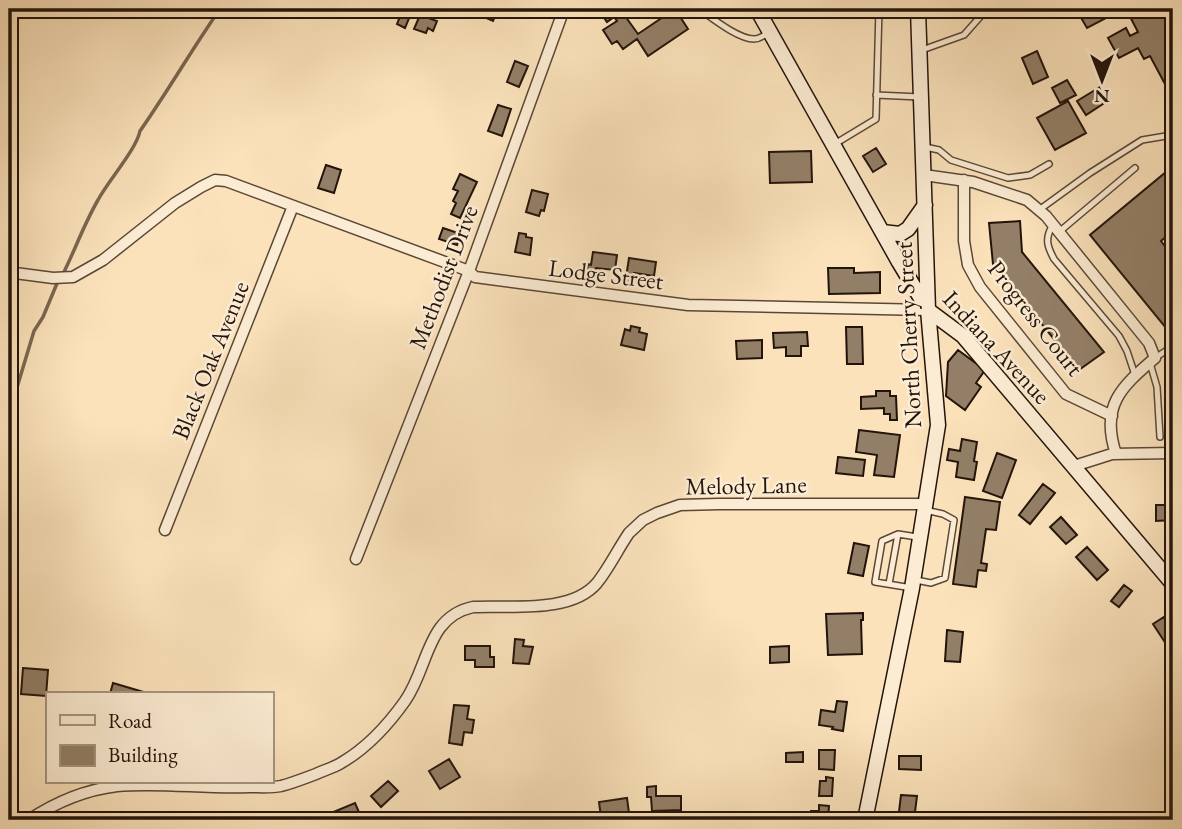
<svg xmlns="http://www.w3.org/2000/svg" width="1182" height="829" font-family="'EB Garamond',serif">
  <style>
    .lines { fill: none; stroke-linecap: round; stroke-linejoin: round }
    .stream { stroke: #796651; stroke-width: 3.5 }
    .building { fill: #937f67; stroke: #23140b; stroke-width: 2 }
    .service-casing { stroke: #594837; stroke-width: 8 }
    .minor-casing { stroke: #594837; stroke-width: 13 }
    .secondary-casing { stroke: #23140b; stroke-width: 17 }
    .service { stroke: #fcecd3; stroke-width: 5 }
    .minor { stroke: #fcecd3; stroke-width: 10 }
    .secondary { stroke: #fcecd3; stroke-width: 14 }
    .labels { text-anchor: middle; dominant-baseline: central; stroke-width: 5; stroke-linejoin: round; paint-order: stroke }
    .street-label { font-size: 24px; fill: #23140b; stroke: #fcecd3 }
  </style>
  <rect width="100%" height="100%" fill="#fbe2bb"/>
  <filter id="stains"><feTurbulence type="fractalNoise" baseFrequency=".00286" numOctaves="4"/><feColorMatrix values="0 0 0 0 .2 0 0 0 0 .09 0 0 0 0 .02 0 0 0 .5 -.17"/></filter>
  <radialGradient id="worn" r=".72"><stop offset=".6" stop-color="#630" stop-opacity="0"/><stop offset="1" stop-color="#630" stop-opacity=".3"/></radialGradient>
  <g class="lines">
    <path class="stream" d="M63 274C75 250 84 224 98 200 108 181 136 150 140 131 168 91 192 49 220 9
      M9 414 34 331 43 317 58 281"/>
  </g>
  <path class="building" d="M403 9 412 11 405 28 397 24Z
    M477 9H498L493 21 475 13Z
    M598 9H620L638 34 675 9 688 29 648 56 637 39 623 49 617 41 612 44 603 30 617 21 614 17 607 22Z
    M1076 9H1108L1112 15 1087 28Z
    M1126 9H1173V79L1165 84 1150 56 1144 59 1138 48 1119 58 1108 38 1126 28 1130 36 1138 32Z
    M420 15 437 21 433 31 428 28 426 33 414 29Z
    M1037 51 1048 77 1033 84 1022 58Z
    M515 61 528 66 519 87 507 82Z
    M1067 80 1076 95 1060 103 1052 88Z
    M1100 87 1109 100 1086 115 1077 101Z
    M1068 101 1086 133 1055 150 1037 118Z
    M498 105 511 109 502 136 488 131Z
    M876 148 886 164 873 172 863 156Z
    M811 151 812 182 770 183 769 152Z
    M326 165 341 170 334 193 318 188Z
    M1166 172 1173 180V231L1161 241 1173 257V321L1166 328 1090 235Z
    M460 174 477 182 460 218 451 214 456 203 453 201 458 191 453 189Z
    M532 190 548 194 544 211 541 210 539 216 526 212Z
    M1020 221 1022 252 1104 352 1079 370 993 264 989 223Z
    M443 228 461 234 457 245 439 239Z
    M519 233 526 234V237L532 238 530 255 515 252Z
    M593 252 617 255 615 270 596 268 595 275 586 274 588 264 591 265Z
    M629 258 656 262 654 276 634 273 633 285 625 284Z
    M828 268H854V273L880 272V293L829 294Z
    M631 326 640 328 639 332 647 334 644 350 621 345 625 329 630 331Z
    M846 327H862L863 364H847Z
    M807 332 808 346H801V356H786V347L774 348 773 333Z
    M762 340V358L737 359 736 341Z
    M958 350 985 370 976 383 981 387 965 410 946 396 948 362Z
    M876 391H890V396H896L897 420H890V414H884V408L861 409V397L876 396Z
    M859 430 900 435 894 477 874 475 877 455 856 452Z
    M962 439 977 442 974 461 977 462 974 480 956 477 958 462 947 460 949 449 960 451Z
    M997 453 1016 460 1002 498 983 491Z
    M838 457 865 460 863 476 836 473Z
    M1043 484 1055 493 1030 524 1019 515Z
    M965 497 1000 502 996 530 986 529 981 563 987 564 986 571 978 570 976 587 953 584Z
    M1156 505H1173V520L1156 521Z
    M1061 517 1077 535 1066 544 1050 527Z
    M854 543 869 546 863 576 848 573Z
    M1087 547 1108 570 1097 580 1076 557Z
    M1124 585 1132 591 1119 607 1111 601Z
    M863 613V620H861L862 654 828 655 826 614Z
    M1164 617 1173 632V644L1168 647 1153 624Z
    M947 630 963 632 960 662 945 661Z
    M515 639 524 640 523 646 533 647 529 664 513 663Z
    M465 646H490V657H494V667H475V660H465Z
    M789 646V662L770 663V647Z
    M23 668 48 670 46 696 21 694Z
    M113 683 147 693V694H110Z
    M837 701 847 702 843 731 832 729 833 727 819 725 821 710 835 712Z
    M454 705 469 706 467 719 474 720 472 733 464 732 462 745 449 743Z
    M819 750H835L834 770 819 769Z
    M803 752V762H786V753Z
    M899 756H921V770L899 769Z
    M449 759 460 777 440 789 429 771Z
    M826 777 833 778 832 796H819L820 781H826Z
    M388 781 398 791 381 807 371 796Z
    M656 786V796H681V810L652 811 651 797H647V787Z
    M901 795 917 796 914 820H898Z
    M627 798 629 813 601 817 599 802Z
    M355 803 361 817 353 820H335L331 813Z
    M819 805 829 806 828 820H811V811H819Z"/>
  <g class="lines">
    <defs>
      <path id="service" d="M699 9C712 18 738 39 754 39 760 39 765 35 769 31
        M922 50 964 35 987 9
        M876 95 920 97
        M833 145 876 119 879 9
        M925 147 939 150 951 160 1008 178 1030 175 1049 164
        M1039 210 1090 173 1142 140 1166 136 1173 142
        M1052 226C1045 239 1047 246 1054 259L1119 336 1127 351 1135 375
        M1059 232 1135 168
        M1155 358 1173 346
        M1150 363 1157 387 1160 437
        M916 580 931 583 945 578 954 520 943 514 925 510
        M889 584 898 534
        M912 588 875 582 882 541 898 534 917 537"/>
      <path id="minor" d="M924 175 973 182 1027 200 1046 216 1149 343 1155 358C1121 387 1100 406 1116 454
        M964 180V241L968 265 980 287 1066 394 1112 416
        M15 273 53 278 73 277 103 260 175 203 201 187 215 180 226 181 469 271 475 277 688 305 928 310
        M1074 466 1112 454 1173 453
        M165 530 293 206
        M356 559 469 271 564 9
        M29 820C56 802 84 790 117 786 161 782 205 789 249 787 260 787 271 788 281 786 293 783 305 778 316 774 324 770 333 768 341 763 367 748 388 725 405 701 429 667 426 617 473 607 510 605 571 614 597 583 609 568 618 549 629 533L643 520 657 513 680 505 719 504H926"/>
      <path id="secondary" d="M757 9 899 262 928 310 963 336 1173 584
        M882 232 900 234 908 229 925 205
        M865 820 912 588 938 425 928 310 918 9"/>
    </defs>
    <use href="#service" class="service-casing"/>
    <use href="#minor" class="minor-casing"/>
    <use href="#secondary" class="secondary-casing"/>
    <use href="#service" class="service"/>
    <use href="#minor" class="minor"/>
    <use href="#secondary" class="secondary"/>
  </g>
  <g class="labels">
    <g class="street-label">
      <text transform="translate(606 274) rotate(7)">Lodge Street</text>
      <text transform="translate(443 277) rotate(-69)">Methodist Drive</text>
      <text transform="translate(1036 318) rotate(52)">Progress Court</text>
      <text transform="translate(908 335) rotate(-93)">North Cherry Street</text>
      <text transform="translate(997 347) rotate(47)">Indiana Avenue</text>
      <text transform="translate(210 360) rotate(-68)">Black Oak Avenue</text>
      <text transform="translate(746 485) rotate(-1)">Melody Lane</text>
    </g>
  </g>
  <rect width="1182" height="829" fill="none" stroke="#fbe2bb" stroke-width="35"/>
  <rect x="10" y="10" width="1161" height="808" fill="none" stroke="#23140b" stroke-width="3.5"/>
  <rect x="18" y="18" width="1147" height="794" fill="none" stroke="#23140b" stroke-width="2"/>
  <rect x="46" y="692" width="228" height="91" fill="#fcecd3" stroke="#a59683" stroke-width="2"/>
  <rect x="60" y="715" width="35" height="10" fill="#fcecd3" stroke="#a59683" stroke-width="2"/>
  <text x="108" y="728" font-size="21" fill="#23140b">Road</text>
  <rect x="60" y="745" width="35" height="21" fill="#937f67" stroke="#a59683" stroke-width="2"/>
  <text x="108" y="762" font-size="21" fill="#23140b">Building</text>
  <g transform="translate(1102 80) rotate(180)" stroke="#fcecd3" stroke-width="5" paint-order="stroke">
  <path d="M0-5L12 26L0 18L-12 26Z" fill="#23140b"/>
  <text y="-10" font-size="19" font-weight="bold" text-anchor="middle" fill="#23140b">N</text>
  </g>
  <rect width="100%" height="100%" filter="url(#stains)"/>
  <rect width="100%" height="100%" fill="url(#worn)"/>
</svg>
